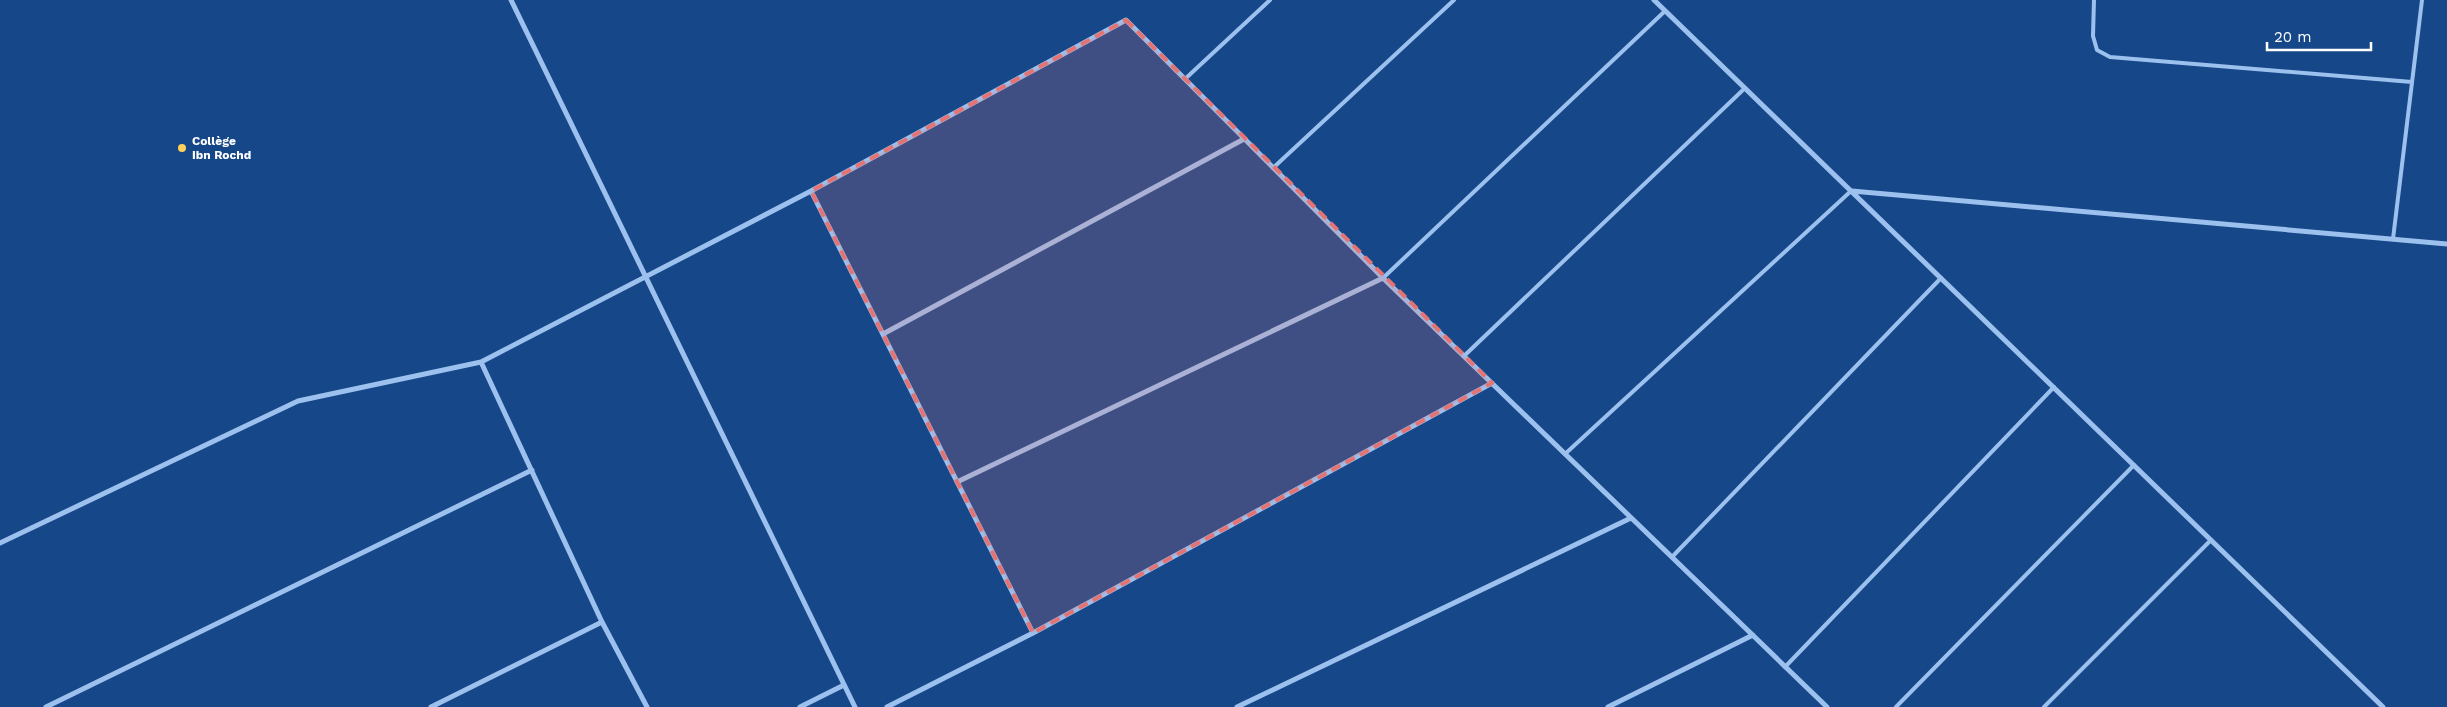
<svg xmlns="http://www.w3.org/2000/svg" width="2447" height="707" font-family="'Work Sans',sans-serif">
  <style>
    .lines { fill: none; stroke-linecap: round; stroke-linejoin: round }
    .lane { stroke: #9cc1ee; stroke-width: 4 }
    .street { stroke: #9cc1ee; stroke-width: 5 }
    .marked { fill: #e47373; fill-opacity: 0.2; stroke: #e47373; stroke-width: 4; stroke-dasharray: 10 6; stroke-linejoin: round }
    .poi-dot { fill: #ffd05a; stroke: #164788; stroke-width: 2 }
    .labels { text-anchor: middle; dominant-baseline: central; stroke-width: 4.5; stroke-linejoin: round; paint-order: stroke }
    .poi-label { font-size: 12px; font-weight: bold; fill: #fff; stroke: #164788; text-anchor: start }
  </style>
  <rect width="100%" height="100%" fill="#164788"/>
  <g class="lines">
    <path class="lane" d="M2094 0 2093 36 2097 50 2110 57 2412 82
      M1185 79 1270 0
      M1273 168 1454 0
      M2393 239 2422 0
      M1383 278 1665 11
      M1464 356 1745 88
      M1565 454 1851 191
      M1672 557 1941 278
      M1785 667 2054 387
      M1896 707 2134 465
      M2044 707 2211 540"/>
    <path class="street" d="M511 0 855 707
      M1654 0 2383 707
      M811 191 1033 633
      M1852 191 2447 244
      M883 334 1244 139
      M481 362 602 622 647 707
      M957 482 1383 278
      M0 543 298 401 481 362 811 191 1126 20 1383 278 1827 707
      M46 707 532 470
      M431 707 602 622
      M800 707 844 685
      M887 707 1033 633 1492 383
      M1237 707 1631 518
      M1608 707 1753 635"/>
  </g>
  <path class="marked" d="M1126 20 1492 383 1033 633 811 191Z"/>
  <circle class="poi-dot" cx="182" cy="148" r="5"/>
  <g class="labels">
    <g class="poi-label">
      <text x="192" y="141">Collège<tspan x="192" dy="14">Ibn Rochd</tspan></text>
    </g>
  </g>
  <path d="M2267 42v8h104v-8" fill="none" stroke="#ffffff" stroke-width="2.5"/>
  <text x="2274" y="42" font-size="15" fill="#ffffff" stroke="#164788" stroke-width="4" paint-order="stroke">20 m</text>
</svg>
